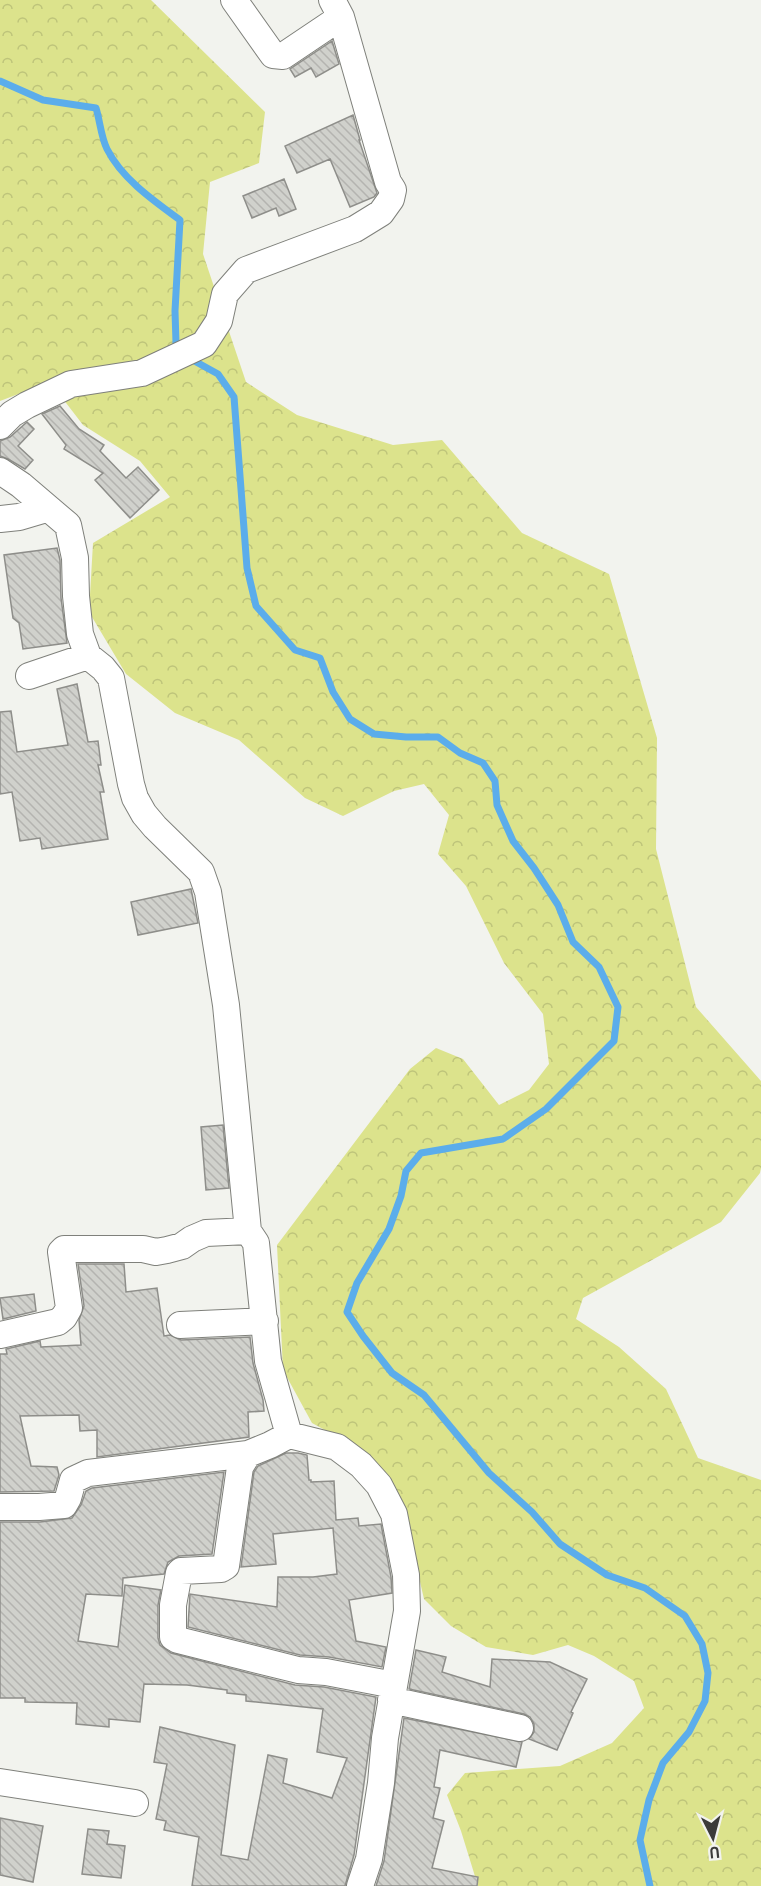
<svg xmlns="http://www.w3.org/2000/svg" width="761" height="1886" font-family="'PT Sans',sans-serif">
  <style>
    .forest { fill: url(#forest-crowns) }
    .lines { fill: none; stroke-linecap: round; stroke-linejoin: round }
    .stream { stroke: #5badeb; stroke-width: 7 }
    .building { fill: url(#building-back-hatch); stroke: #8e8e8a; stroke-width: 1.5 }
    .street-casing { stroke: #7f807b; stroke-width: 28 }
    .street { stroke: #fff; stroke-width: 26 }
  </style>
  <defs>
    <pattern id="forest-crowns" width="20" height="18" patternUnits="userSpaceOnUse" patternTransform="scale(1.5)"><rect width="20" height="18" fill="#dce38c"/><path d="M2 6a3 3 0 1 1 6 0M12 15a3 3 0 1 1 6 0" fill="none" stroke="#bec47a"/></pattern>
    <pattern id="building-back-hatch" width="6" height="6" patternUnits="userSpaceOnUse" patternTransform="scale(1.5)"><rect width="6" height="6" fill="#d0d1cc"/><path d="M-1 5l2 2M0 0l6 6M5-1l2 2" fill="none" stroke="#b4b4b0"/></pattern>
  </defs>
  <rect width="100%" height="100%" fill="#f2f3ee"/>
  <path class="forest" d="M0 0H151L265 112 259 163 210 182 203 254 246 382 297 415 393 445 442 440 522 533 609 574 657 738 656 849 696 1007 761 1081V1168L760 1173 721 1222 583 1298 576 1319 619 1347 666 1389 698 1458 761 1480V1886H478L461 1831 447 1795 465 1773 560 1766 612 1743 644 1708 634 1681 594 1656 568 1645 533 1655 486 1647 451 1626 424 1599 401 1500 358 1448 312 1423 283 1370 277 1245 410 1069 436 1048 463 1059 499 1105 529 1090 549 1064 543 1014 504 963 466 886 438 854 449 815 424 784 394 791 343 816 305 798 239 740 175 713 126 674 89 612 93 543 170 497 140 461 83 425 50 382 0 401Z"/>
  <g class="lines">
    <path class="stream" d="M0 81 43 100 96 108C100 121 101 137 107 149 122 179 154 201 180 220L175 311 176 343 182 350
      M189 358 218 374 234 397 247 568 256 606 295 650 320 658 333 692 350 719 374 734 406 737H438L460 753 483 763 495 781 497 805 513 841 534 868 558 905 573 942 599 967 618 1007 614 1041 546 1109 503 1139 421 1153 406 1171 401 1196 389 1229 357 1283 347 1312 363 1336 392 1373 424 1395 489 1473 532 1512 560 1544 607 1575 645 1588 685 1616 702 1644 708 1673 705 1701 689 1732 663 1763 649 1800 640 1840 650 1886"/>
  </g>
  <path class="building" d="M332 41 339 64 316 77 311 68 295 77 290 69Z
    M353 115 360 140H359L377 193 374 197 350 207 330 159 297 173 285 146Z
    M284 179 296 209 279 216 276 208 252 218 243 196Z
    M60 406 79 429 104 445 100 451 126 478 138 467 159 490 130 518 95 480 103 473 64 449 66 445 42 414Z
    M27 422 34 429 18 446 33 460 25 469 8 459 0 456V441L10 437Z
    M57 548 60 560 61 598 67 643 23 649 19 623 13 618 4 555Z
    M77 684 88 742 98 741 101 765H98L104 792H100L108 839 42 849 40 838 20 841 12 792 0 794V712L11 711 17 752 68 745 57 689Z
    M191 889 198 923 138 935 131 902Z
    M223 1125 229 1188 206 1190 201 1127Z
    M78 1264H124L126 1292 157 1288 164 1336 170 1335 181 1340 250 1337 253 1363 263 1400 264 1411 248 1412 249 1437 97 1457V1430L80 1431 79 1415 20 1416 31 1466 57 1467 59 1475 54 1491 0 1492V1354H7L6 1349 40 1341 41 1347 81 1345 79 1320 84 1306Z
    M34 1294 36 1311 3 1319 0 1298Z
    M286 1453H298L307 1455 309 1480H311V1482L334 1481 336 1520 358 1518 359 1526 381 1524 391 1577 392 1593 349 1600 356 1641 386 1647 382 1667 329 1657 300 1655 188 1627 190 1594 277 1607 278 1577H313L337 1574 333 1528 273 1534 276 1564 241 1567 254 1472 258 1466Z
    M224 1472 212 1554 179 1556 168 1562 164 1574 123 1578 122 1596 86 1594 78 1641 118 1647 125 1585 161 1590 158 1605V1638L160 1645 171 1653 295 1685 324 1687 376 1697 354 1855 345 1886H192L199 1837 164 1830 166 1821 156 1819 167 1764 154 1762 160 1727 235 1745 221 1855 248 1860 268 1755 287 1759 283 1783 332 1798 347 1758 317 1752 323 1709 246 1701V1695L227 1693V1690L187 1685 144 1684 140 1722 109 1719V1727L76 1724 77 1703 25 1702V1698H0V1522H40L72 1518 81 1505 86 1491 92 1488Z
    M416 1650 446 1657 442 1672 490 1687 492 1659 550 1662 587 1679 571 1712 573 1713 557 1750 529 1739 534 1732V1724L530 1717 524 1714 409 1689Z
    M404 1718 522 1742 516 1767 440 1750 434 1787 440 1788 433 1818 444 1821 432 1868 478 1877 477 1886H376L384 1861Z
    M0 1818 43 1826 33 1882 0 1875Z
    M88 1829 109 1831 107 1844 125 1846 121 1878 82 1874Z"/>
  <g class="lines">
    <defs>
      <path id="street" d="M234 0 273 55 283 56 341 17
        M0 426 12 414 27 405 71 384 142 373 204 344 219 321 225 294 246 270 355 229 381 213 391 199 393 190 388 182 341 17 332 0
        M0 471 21 485 68 525 75 558 76 596 80 634 88 656 103 668 111 678 131 784 135 798 144 814 155 827 201 872 208 892 226 1005 248 1231 256 1243 268 1361 289 1435 337 1447 361 1465 379 1485 394 1514 406 1575 407 1611 385 1738 381 1783 369 1859 360 1886
        M0 519 19 517 46 509
        M29 676 88 656
        M180 1325 265 1321
        M0 1335 58 1322 64 1317 69 1308 61 1252 64 1249H143L156 1252 167 1250 182 1246 192 1239 206 1233 248 1231
        M289 1435 270 1445 248 1454 240 1467 226 1566 221 1569 181 1571 179 1573 173 1605V1637L178 1640 298 1670 326 1672 394 1685
        M0 1507H39L64 1505 68 1498 73 1480 88 1473 248 1454
        M391 1700 520 1728
        M0 1782 135 1803"/>
    </defs>
    <use href="#street" class="street-casing"/>
    <use href="#street" class="street"/>
  </g>
  <g transform="translate(713 1838) rotate(174)" stroke="#f2f3ee" stroke-width="4.5" paint-order="stroke">
  <path d="M0-4.5L10 22L0 15L-10 22Z" fill="#3b3b39"/>
  <text y="-9" font-size="16" font-weight="bold" text-anchor="middle" fill="#3b3b39">U</text>
  </g>
</svg>
